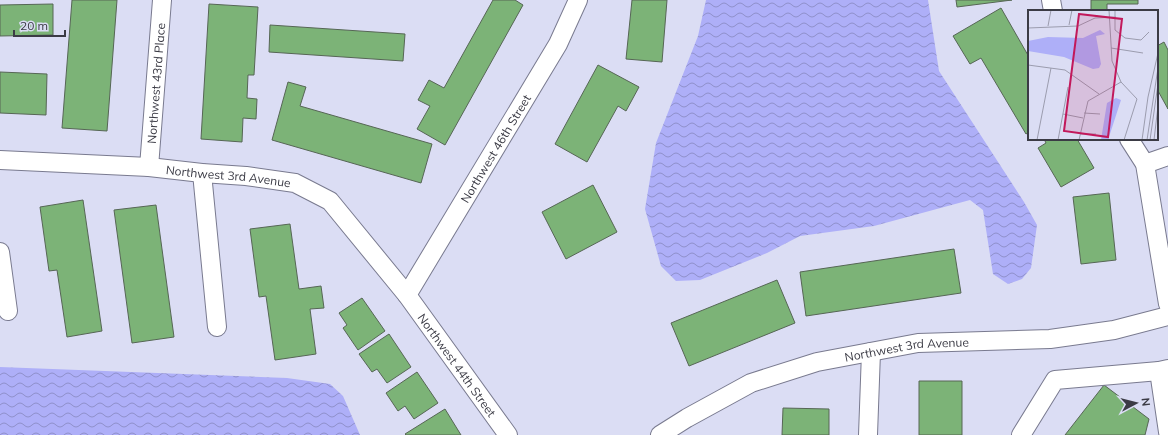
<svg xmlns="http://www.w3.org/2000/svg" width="1168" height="435" font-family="Mulish,sans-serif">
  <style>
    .water { fill: url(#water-waves) }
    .building { fill: #7cb377; stroke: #566655 }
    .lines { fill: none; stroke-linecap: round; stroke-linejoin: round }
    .minor-casing { stroke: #797a8f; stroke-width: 20 }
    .minor { stroke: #fff; stroke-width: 18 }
    .labels { text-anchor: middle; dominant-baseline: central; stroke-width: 3; stroke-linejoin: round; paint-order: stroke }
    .street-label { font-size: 12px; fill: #3b3b45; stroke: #dbddf4 }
    .inset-road { fill: none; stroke: #9b9cae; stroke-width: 1 }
    .view { fill: #c2185b; fill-opacity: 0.15; stroke: #c2185b; stroke-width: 2 }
    .inset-edge { fill: none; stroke: #3b3b45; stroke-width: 2 }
  </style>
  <defs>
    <pattern id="water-waves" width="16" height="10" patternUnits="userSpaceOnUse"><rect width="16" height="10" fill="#aeaff8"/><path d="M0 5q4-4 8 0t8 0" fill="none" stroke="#8f90cb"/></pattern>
  </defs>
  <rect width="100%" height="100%" fill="#dbddf4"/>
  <path class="water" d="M706 0H928L939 71 1024 202 1037 225 1031 268 1022 279 1008 284 993 274 983 210 970 200 874 226 800 236 767 253 700 280 676 281 661 266 645 209 656 143 698 36Z
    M0 367 287 378 330 384 343 396 360 435H0Z"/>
  <path class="building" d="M72 0H117L107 131 62 128Z
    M493 0H515L523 5 445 145 417 129 430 106 418 100 429 80 444 88Z
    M632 0H667L662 62 626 59Z
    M956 0H1012L957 7Z
    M1091 0H1138V4H1107V11H1091Z
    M53 4V35L0 36V5Z
    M209 4 258 7 254 75H248L247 98 257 99 256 119 243 118 242 142 201 139Z
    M1001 8 1029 57V132L1026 134 981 58 970 64 953 36Z
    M270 25 405 34 403 61 269 52Z
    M1164 42 1168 50V109L1157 89V46Z
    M598 65 639 87 626 111 618 106 587 162 555 144Z
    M0 72 47 74 46 115 0 113Z
    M288 82 306 87 300 106 432 144 421 183 272 140Z
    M1044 139H1077L1094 168 1061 187 1038 148 1046 143Z
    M593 185 617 232 566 259 542 212Z
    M1109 193 1116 260 1081 264 1073 197Z
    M83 200 102 331 67 337 57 270 49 271 40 207Z
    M156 205 174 337 132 343 114 210Z
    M290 224 299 289 321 286 324 308 310 309 316 354 275 360 266 296 259 297 250 229Z
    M954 249 961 293 806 316 800 272Z
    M777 280 795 323 689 366 671 323Z
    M362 298 385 331 358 350 343 328 347 325 339 313Z
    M389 334 411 367 387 383 377 369 372 372 359 354Z
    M417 372 438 403 414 419 405 406 398 411 386 393Z
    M919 381H962V435H919Z
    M1104 385 1149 419 1145 435H1065Z
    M783 408 829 409V435H782Z
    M445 409 461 435H406L405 434Z"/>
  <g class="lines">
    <defs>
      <g id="minor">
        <path d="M1051 0 1053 11"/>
        <path d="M1129 139 1145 164 1168 304"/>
        <path id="s1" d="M0 160 149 167 202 173 246 176 295 183 330 201 407 295 508 435"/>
        <path d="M1145 164 1168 156"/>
        <path id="s2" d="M149 167 162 0"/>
        <path d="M202 173 217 327"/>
        <path d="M0 252 8 311"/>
        <path id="s3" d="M407 295 558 44 578 0"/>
        <path d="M1159 371 1168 432"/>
        <path id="s4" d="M660 435 687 418 751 383 817 362 918 343 1050 339 1114 330 1168 316"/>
        <path d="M868 435 871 352"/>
        <path d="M1021 435 1055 380 1159 371 1168 369"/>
      </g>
    </defs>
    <use href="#minor" class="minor-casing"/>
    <use href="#minor" class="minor"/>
  </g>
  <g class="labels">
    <g class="street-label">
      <text stroke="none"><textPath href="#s2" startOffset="84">Northwest 43rd Place</textPath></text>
      <text stroke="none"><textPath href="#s3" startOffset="171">Northwest 46th Street</textPath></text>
      <text stroke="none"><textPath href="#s1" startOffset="229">Northwest 3rd Avenue</textPath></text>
      <text stroke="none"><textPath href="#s4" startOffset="265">Northwest 3rd Avenue</textPath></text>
      <text stroke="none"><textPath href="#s1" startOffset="543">Northwest 44th Street</textPath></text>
    </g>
  </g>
  <g transform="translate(1028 10)">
    <rect width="130" height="130" fill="#dbddf4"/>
    <path d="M72 20 77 24 68 26 73 54 71 58 65 59 36 47 0 41V31L20 27 55 28ZM88 88 93 90 80 130H73L79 93Z" fill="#aeaff8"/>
    <path class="inset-road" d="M81 0 84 51 93 72 109 89 96 130M87 0V20L97 28 113 30 121 22M41 15 44 0M20 16 23 0M0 18 50 16 67 8 88 7M83 38 115 43M0 55 37 60 71 84M56 103 72 104M35 104 55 108M52 124H68M9 130 23 58M30 130 40 77M51 130 60 91 93 72M114 130 120 87 130 43M119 130 130 58M122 130 130 74M126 130 130 96"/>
    <path class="view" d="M51 4 94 9 80 127 36 121Z"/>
    <rect width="130" height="130" class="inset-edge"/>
  </g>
  <g transform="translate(1136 403) rotate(83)" stroke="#dbddf4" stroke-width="3" paint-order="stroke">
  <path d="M0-3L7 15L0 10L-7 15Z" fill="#3b3b45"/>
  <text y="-6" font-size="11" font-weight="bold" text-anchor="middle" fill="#3b3b45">N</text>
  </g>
  <path d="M14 30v6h51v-6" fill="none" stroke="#3b3b45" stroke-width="2"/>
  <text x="20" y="30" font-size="12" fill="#3b3b45" stroke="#dbddf4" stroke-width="3" paint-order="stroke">20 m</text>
</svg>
